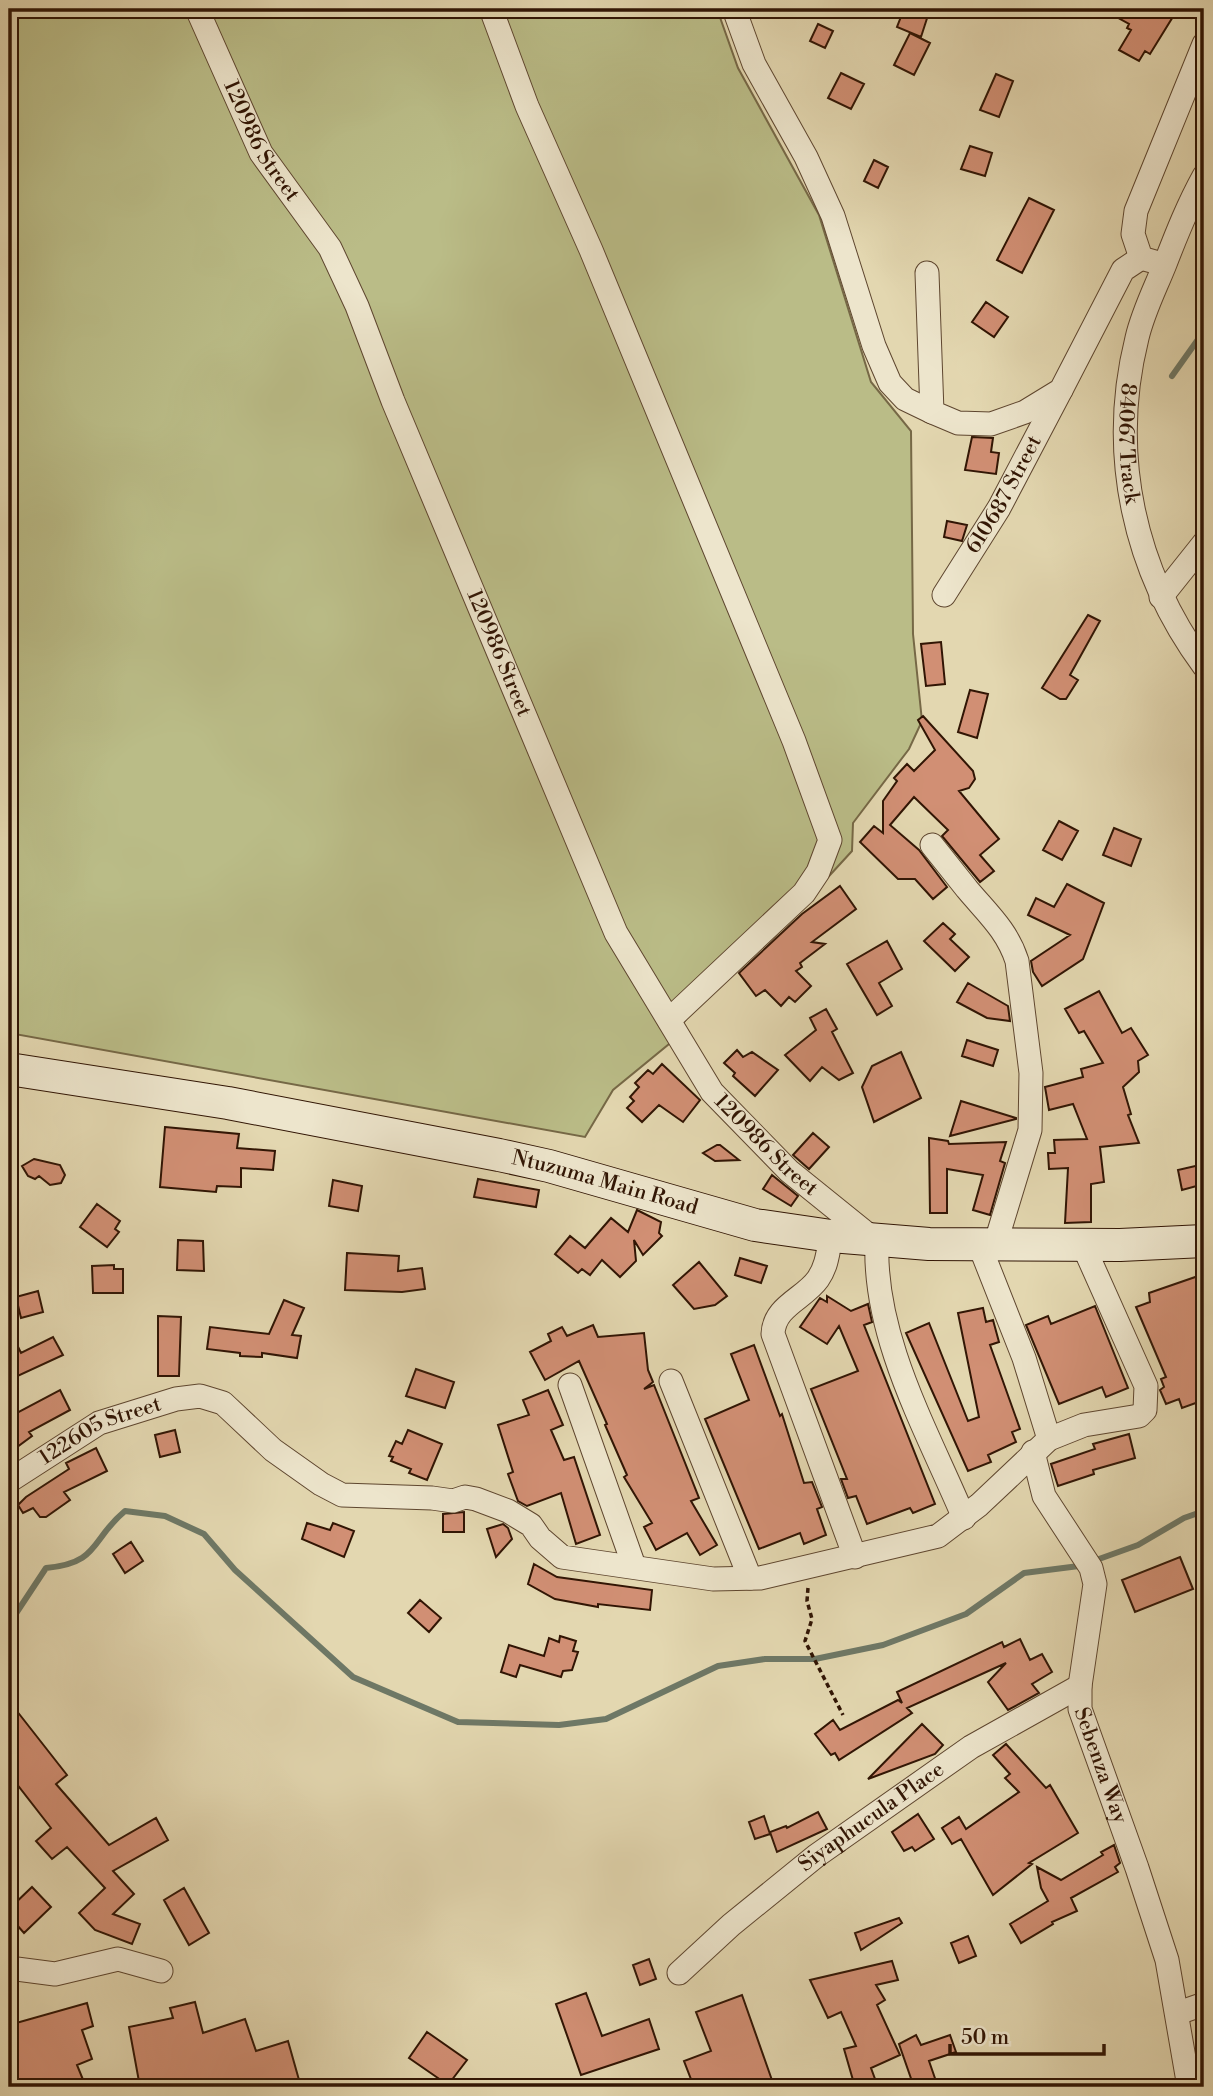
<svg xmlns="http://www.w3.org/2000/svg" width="1213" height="2096" font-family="'Libre Bodoni',serif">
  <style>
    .green { fill: #babc87; stroke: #766846; stroke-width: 2 }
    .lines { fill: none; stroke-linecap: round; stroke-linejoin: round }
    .stream { stroke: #6e7866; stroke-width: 6 }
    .building { fill: #d18f74; stroke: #311504; stroke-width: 2 }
    .minor-casing { stroke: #5e462f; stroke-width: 25 }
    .secondary-casing { stroke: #311504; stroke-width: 34 }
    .path { stroke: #311504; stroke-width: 3.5; stroke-dasharray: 5 3.5; stroke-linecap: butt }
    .minor { stroke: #ede5cc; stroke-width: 23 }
    .secondary { stroke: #ede5cc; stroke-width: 32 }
    .labels { text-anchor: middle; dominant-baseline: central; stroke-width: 7; stroke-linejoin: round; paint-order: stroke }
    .street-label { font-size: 21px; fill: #311504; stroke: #ede5cc }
  </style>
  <rect width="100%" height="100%" fill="#e3d7b0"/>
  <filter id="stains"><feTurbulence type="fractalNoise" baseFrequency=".00286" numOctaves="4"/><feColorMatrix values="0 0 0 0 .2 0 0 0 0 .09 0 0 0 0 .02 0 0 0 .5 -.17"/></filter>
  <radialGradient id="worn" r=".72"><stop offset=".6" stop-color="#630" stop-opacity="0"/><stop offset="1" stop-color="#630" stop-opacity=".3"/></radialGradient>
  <path class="green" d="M9 9H717L738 68 819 215 871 382 911 431 913 634 922 721 909 749 853 823 852 851 797 911 689 1015 669 1044 613 1090 585 1137 9 1033Z"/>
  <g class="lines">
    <path class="stream" d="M1172 376 1204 331
      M1099 1559 1138 1545 1184 1518 1204 1511
      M9 1624 46 1568C100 1563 90 1540 125 1511L165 1516 204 1534 235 1570 353 1677 458 1722 559 1725 606 1719 718 1666 765 1659H815L883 1645 966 1614 1024 1573 1079 1566"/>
  </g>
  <path class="building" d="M904 9H930L921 37 897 27Z
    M1102 9H1163L1174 15 1150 54 1145 51 1139 61 1119 50 1131 30 1127 28 1129 24Z
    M818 24 833 31 825 48 810 41Z
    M910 33 930 43 914 75 894 65Z
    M841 73 864 84 851 109 828 98Z
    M996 74 1013 81 999 117 980 110Z
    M970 146 992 153 985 176 961 169Z
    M874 160 888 167 878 188 864 181Z
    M1029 198 1054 210 1022 273 997 260Z
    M986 302 1008 317 994 337 972 322Z
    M972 437 993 438 991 452 999 453 996 474 965 470Z
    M947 521 967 525 962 541 944 537Z
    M1088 615 1100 621 1070 675 1078 680 1066 699H1060L1042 688Z
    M941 642 945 684 926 686 921 644Z
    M970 690 988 694 977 738 958 732Z
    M923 716 973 771 975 779 969 788 959 791 999 839 980 855 994 871 980 882 942 836 948 830 914 797 890 825 919 850 947 887 933 899 915 879H898L860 842 874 826 883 833V801L897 781 894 778 907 764 914 771 935 750 918 720Z
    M1059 821 1078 831 1062 860 1043 850Z
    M1114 828 1141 839 1131 866 1103 855Z
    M1067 884 1104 903 1083 959 1042 986 1033 972 1031 961 1070 935 1028 915 1036 898 1054 907Z
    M840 886 856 909 812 942 825 944 800 963 802 967 796 971 811 986 795 1002 789 997 781 1006 765 990 756 996 739 973 802 914Z
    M943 923 955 934 950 939 969 957 955 971 924 941Z
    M887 941 902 969 879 983 892 1006 877 1015 847 964Z
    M968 983 1008 1006 1010 1021 987 1018 957 1002Z
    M1099 991 1122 1033 1131 1028 1148 1055 1138 1061 1139 1072 1123 1087 1131 1114 1128 1115 1139 1143 1100 1147 1104 1182 1091 1184V1222L1065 1223 1068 1168 1049 1169 1048 1153H1055L1054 1140 1087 1139 1073 1104 1049 1110 1045 1087 1083 1077 1081 1069 1103 1063 1084 1031 1079 1033 1065 1009Z
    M826 1009 837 1029 832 1032 853 1073 839 1080 822 1067 810 1081 785 1055 816 1030 810 1018Z
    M967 1040 998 1050 993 1066 962 1056Z
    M737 1050 743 1057 752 1052 778 1070 755 1096 733 1076 735 1073 724 1063Z
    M901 1052 921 1098 874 1122 862 1087 872 1066Z
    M662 1064 700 1100 683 1122 659 1105 642 1122 627 1108 634 1101 630 1097 639 1087 635 1083 648 1070 653 1074Z
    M961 1101 1016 1118V1119L950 1136Z
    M165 1127 239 1134 237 1148 275 1151 273 1170 241 1168V1187L217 1186 216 1192 160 1187Z
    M813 1133 829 1147 809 1169 793 1155Z
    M929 1138 948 1141 949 1144 1006 1142 1000 1161 1005 1163 990 1215 973 1210 983 1175 947 1169V1213H930Z
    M717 1145H720L739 1160 715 1161 703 1153Z
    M34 1159 60 1165 65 1175 61 1183 50 1185 39 1176 35 1179 28 1176 22 1166Z
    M1204 1164V1184L1182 1190 1178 1170Z
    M772 1175 798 1196 791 1206 763 1189Z
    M478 1179 539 1190 536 1207 474 1197Z
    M333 1180 362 1186 358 1211 329 1206Z
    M97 1204 120 1221 115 1229 119 1232 107 1247 80 1227Z
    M637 1210 661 1222 659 1233 662 1236 643 1255 634 1240 636 1261 620 1277 602 1260 590 1275 582 1269 578 1273 555 1254 570 1236 585 1248 611 1218 628 1232Z
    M178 1240 203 1241 204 1271 177 1270Z
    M347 1253 399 1256 398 1271 422 1268 425 1289 402 1292 345 1290Z
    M740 1258 767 1266 761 1283 735 1275Z
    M699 1262 727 1296 715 1305 694 1309 673 1285Z
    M114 1265V1269H123V1293H93L92 1266Z
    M1204 1274V1400L1182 1408 1179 1399 1166 1404 1160 1390 1164 1387 1161 1379 1166 1377 1136 1307 1150 1302 1149 1293Z
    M38 1291 43 1312 21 1318 16 1297Z
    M827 1296 851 1311 868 1304 872 1322 864 1325 935 1504 913 1513 910 1508 867 1524 856 1496 848 1498 841 1479H847L811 1389 858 1371 839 1326 827 1344 800 1327 820 1298 827 1302Z
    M284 1300 304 1308 292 1335 301 1336 297 1358 262 1353V1357L240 1356V1353L207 1349 210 1327 269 1334Z
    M1095 1306 1128 1388 1106 1397 1102 1387 1059 1404 1026 1325 1048 1316 1051 1324Z
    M983 1308 986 1322 993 1320 999 1342 990 1345 1020 1429 1012 1432 1016 1442 988 1455 991 1462 968 1471 906 1333 929 1323 968 1421 979 1417 958 1313Z
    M158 1316 181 1317 179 1376H158Z
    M593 1325 598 1337 644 1333 648 1370 653 1382 644 1389 654 1385 699 1498 691 1501 717 1545 700 1555 687 1533 656 1550 644 1527 652 1523 624 1477 627 1475 605 1425 607 1424 579 1361 545 1380 530 1352 551 1341 548 1334 562 1327 567 1336Z
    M9 1328 21 1353 53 1337 63 1355 9 1380Z
    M754 1345 780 1416 782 1414 804 1483 812 1482 822 1507 817 1509 826 1535 804 1544 800 1533 759 1549 705 1419 749 1400 731 1354Z
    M416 1369 454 1382 445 1408 406 1396Z
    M60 1390 70 1410 29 1432 32 1436 9 1453V1417Z
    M548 1390 563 1425 551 1430 564 1460 574 1457 600 1535 576 1544 561 1493 527 1506 518 1501 508 1474 513 1472 498 1425 529 1415 523 1400Z
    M175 1430 180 1452 160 1457 155 1435Z
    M408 1430 442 1444 427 1480 409 1473 411 1469 391 1461 393 1457 389 1456 396 1441 402 1444Z
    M1129 1434 1135 1458 1093 1470 1094 1474 1058 1486 1051 1464 1095 1449 1093 1444Z
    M96 1448 107 1471 64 1492 70 1500 46 1517H40L33 1508 23 1513 18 1505 26 1497 69 1469 66 1463Z
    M464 1512V1532H443V1514Z
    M307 1523 330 1530 333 1523 354 1531 344 1557 302 1539Z
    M503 1524 508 1528 512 1539 496 1557 487 1529Z
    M131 1542 143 1561 125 1573 113 1554Z
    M1180 1557 1193 1589 1135 1612 1122 1580Z
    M534 1564 557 1577 652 1590 650 1610 598 1604V1607L555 1599 528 1584Z
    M420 1600 441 1618 429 1632 408 1613Z
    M560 1636 576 1641 573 1651 578 1652 572 1670 563 1671 561 1677 520 1665 516 1677 501 1672 509 1645 544 1656 549 1638 559 1642Z
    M1020 1639 1030 1660 1042 1654 1052 1672 1032 1684 1039 1693 1008 1710 988 1682 1006 1663 907 1708 912 1713 839 1760 835 1753 831 1755 815 1734 833 1720 840 1730 898 1700 902 1703 897 1692 1002 1642 1004 1647Z
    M9 1701 67 1775 56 1784 109 1845 156 1818 168 1840 113 1871 134 1894 113 1914 140 1924 132 1944 95 1930 79 1913 105 1888 67 1847 52 1859 36 1841 51 1828 9 1774Z
    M922 1724 943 1745 935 1754 868 1779Z
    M1006 1744 1046 1788 1050 1785 1078 1833 1029 1863 1032 1864 993 1895 961 1839 952 1844 942 1828 959 1817 966 1829 1019 1792 1005 1778 1010 1774 993 1755Z
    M818 1812 827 1829 777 1852 770 1832 786 1826 787 1828Z
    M918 1814 934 1839 915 1851 912 1847 904 1851 892 1832Z
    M764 1816 770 1834 755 1839 749 1822Z
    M1114 1845 1120 1863 1115 1867 1118 1872 1071 1898 1077 1911 1052 1922 1053 1924 1021 1943 1010 1924 1048 1901 1041 1888 1037 1867 1061 1880 1103 1855 1101 1852Z
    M32 1887 51 1907 24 1933 9 1916V1909Z
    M184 1888 209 1933 189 1945 164 1900Z
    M899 1918 902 1923 861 1950 855 1933Z
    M968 1936 976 1956 959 1963 951 1943Z
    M649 1959 656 1979 640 1985 633 1965Z
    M892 1961 898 1980 876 1985 885 2000 877 2005 900 2055 871 2068 878 2087H855L844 2049 856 2046 841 2012 828 2018 810 1980Z
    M586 1993 602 2036 649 2019 659 2049 581 2075 556 2004Z
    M742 1995 773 2083 760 2087H694L684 2061 711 2051 696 2012Z
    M195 2002 203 2033 245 2019 256 2051 288 2041 301 2087H140L129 2027 173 2018 170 2008Z
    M87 2003 93 2026 82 2030 92 2059 77 2065 86 2087H9V2025Z
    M427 2032 467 2060 448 2085 409 2058Z
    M916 2035 921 2045 950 2035 956 2052 929 2061 938 2087H914L899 2044Z"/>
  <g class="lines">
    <defs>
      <g id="minor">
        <path id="s1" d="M197 9 261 153 330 248 357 306 393 401 616 933 712 1092 789 1171 877 1242C873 1338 928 1432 964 1518"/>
        <path d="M491 9 527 106 591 250 794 741 830 840 818 872 804 893 669 1020"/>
        <path d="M734 9 754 64 806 157 833 216 874 346 890 383 905 399 932 412"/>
        <path id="s2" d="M1204 176C1188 205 1177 233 1165 264 1155 289 1143 312 1137 338 1108 454 1134 571 1204 666"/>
        <path d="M1155 262 1141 258 1133 234 1136 211 1204 44"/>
        <path d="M927 273 932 412 958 423 991 424 1025 412 1061 390 1123 270 1141 258"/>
        <path id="s3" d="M944 595 999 508 1061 390"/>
        <path d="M1161 597 1204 543"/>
        <path d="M932 845C944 860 955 874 967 889 987 913 1007 930 1017 961L1031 1073 1030 1130 995 1245"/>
        <path d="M831 1236C828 1252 827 1266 818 1279 804 1299 774 1306 773 1334L855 1557"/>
        <path d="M979 1244 1024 1358 1049 1439"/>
        <path d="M671 1381 750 1578"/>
        <path d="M570 1385 634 1566"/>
        <path id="s4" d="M1033 1452 1044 1496 1091 1568 1095 1584 1080 1686V1709L1137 1868 1167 1960 1189 2087"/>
        <path id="s5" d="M9 1481 99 1423 176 1399 200 1396 223 1403 273 1450 321 1484 342 1495 432 1498 453 1501 465 1497 476 1499 508 1511 531 1525 540 1538 562 1557 713 1579 760 1578 938 1536 979 1505 1049 1439 1084 1425 1139 1416 1145 1410 1146 1386 1083 1245"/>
        <path d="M9 1968 55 1974 118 1959 161 1971"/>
        <path id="s6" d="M679 1973 731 1925 816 1856 971 1747 1080 1686"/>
        <path d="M1178 2013 1204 2004"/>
      </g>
      <g id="secondary">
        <path id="s7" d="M9 1069 228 1103 499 1155 549 1166 755 1225 831 1236 929 1244 1120 1245 1204 1241"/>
      </g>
    </defs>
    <use href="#minor" class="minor-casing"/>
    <use href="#secondary" class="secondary-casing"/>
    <path class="path" d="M808 1588 807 1601 812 1619 805 1641 843 1715"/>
    <use href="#minor" class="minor"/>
    <use href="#secondary" class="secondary"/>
  </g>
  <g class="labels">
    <g class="street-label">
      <text stroke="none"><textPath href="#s1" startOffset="147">120986 Street</textPath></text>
      <text stroke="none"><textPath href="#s2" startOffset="282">84067 Track</textPath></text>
      <text stroke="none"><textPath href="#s3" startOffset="117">610687 Street</textPath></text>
      <text stroke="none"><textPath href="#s1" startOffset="714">120986 Street</textPath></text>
      <text stroke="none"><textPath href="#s1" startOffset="1279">120986 Street</textPath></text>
      <text stroke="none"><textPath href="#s7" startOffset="607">Ntuzuma Main Road</textPath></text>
      <text stroke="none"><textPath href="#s5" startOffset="105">122605 Street</textPath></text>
      <text stroke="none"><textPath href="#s4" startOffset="334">Sebenza Way</textPath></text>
      <text stroke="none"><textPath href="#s6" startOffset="248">Siyaphucula Place</textPath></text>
    </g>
  </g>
  <rect width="1213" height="2096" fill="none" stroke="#e3d7b0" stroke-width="35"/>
  <rect x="10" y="10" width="1192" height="2075" fill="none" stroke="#311504" stroke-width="3.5"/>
  <rect x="18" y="18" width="1178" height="2061" fill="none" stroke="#311504" stroke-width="2"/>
  <path d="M950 2044v10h154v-10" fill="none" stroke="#311504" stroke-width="3.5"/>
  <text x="961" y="2044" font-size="21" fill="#311504" stroke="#ede5cc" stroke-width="5" paint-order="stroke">50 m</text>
  <rect width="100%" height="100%" filter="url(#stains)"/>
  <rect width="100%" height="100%" fill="url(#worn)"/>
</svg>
